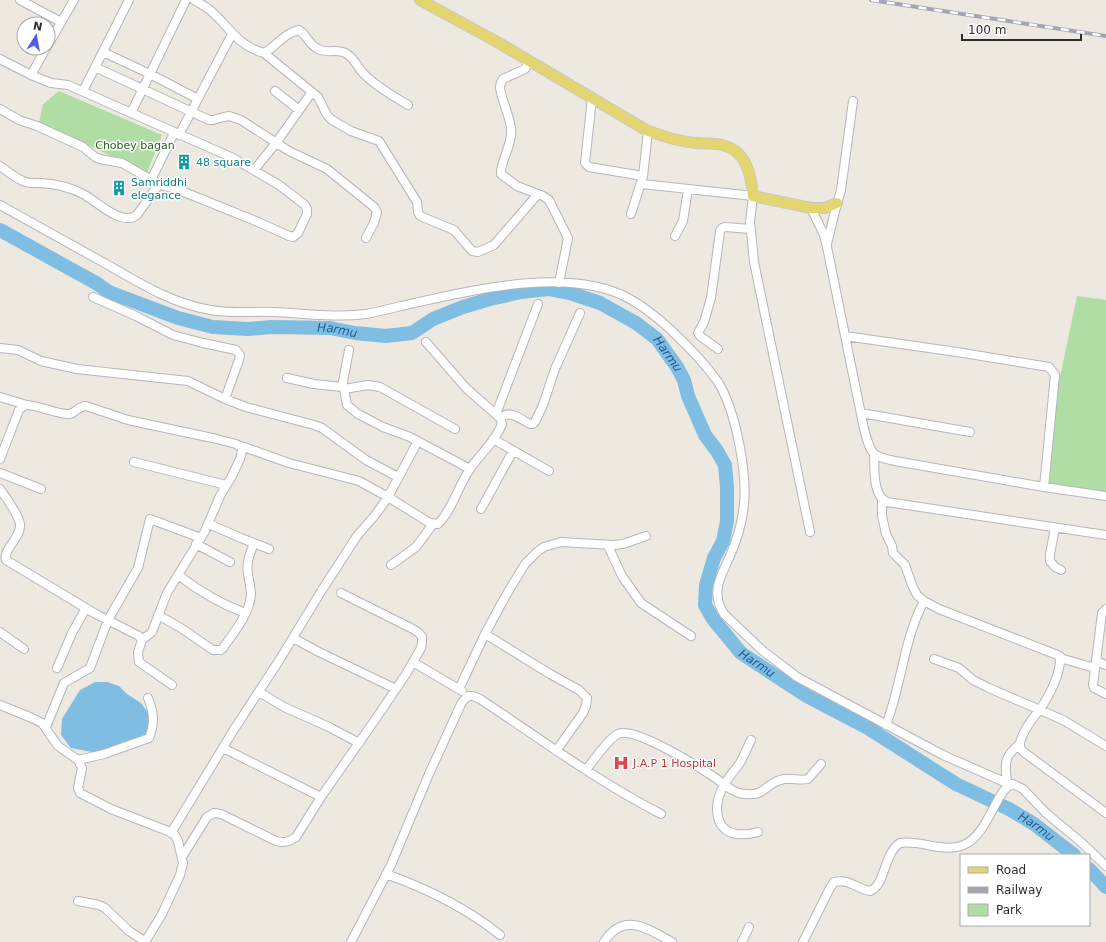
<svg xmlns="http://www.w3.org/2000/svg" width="1106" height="942" font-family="'DejaVu Sans',sans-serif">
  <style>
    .green { fill: #b0dda4 }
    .water { fill: #80bde3 }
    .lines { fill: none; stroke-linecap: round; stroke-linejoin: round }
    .river { stroke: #80bde3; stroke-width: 14 }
    .minor-casing { stroke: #b4b5bf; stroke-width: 10 }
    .major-casing { stroke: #c8c8c8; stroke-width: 12 }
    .minor { stroke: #fff; stroke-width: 8 }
    .major { stroke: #e3d670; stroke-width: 10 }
    .rail-casing { stroke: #a4a4b5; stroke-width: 4 }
    .rail { stroke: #fff; stroke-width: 2.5; stroke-dasharray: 8; stroke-linecap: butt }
    .labels { text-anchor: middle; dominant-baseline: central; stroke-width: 3; stroke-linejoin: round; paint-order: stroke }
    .park-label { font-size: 11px; fill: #296423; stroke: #fff }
    .culture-label { font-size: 11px; fill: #0d838f; stroke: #fff; text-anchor: start }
    .health-label { font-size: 11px; fill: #be3a42; stroke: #fff; text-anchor: start }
    .water-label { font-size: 12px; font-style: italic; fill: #1c5b92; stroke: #fff }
  </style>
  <rect width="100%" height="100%" fill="#ede9e1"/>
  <path class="green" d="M59 91 162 135 147 173 39 122 43 104Z
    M1077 296 1106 300V493L1044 483 1056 396Z"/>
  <path class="water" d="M95 682H107L119 686 127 694 141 703 149 714 151 729 147 739 137 747 118 751 97 753 71 748 61 735 62 719 80 690Z"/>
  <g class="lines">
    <g class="river">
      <path id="s1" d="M0 230 96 283 109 292 178 318 213 327 248 329 272 327 330 328 355 333 386 336 412 333 433 319 463 307 490 299 521 292 549 289 570 293 600 303 636 323 657 339 677 367 684 380 688 396 705 435 717 451 725 465 727 487V521L723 541 714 558 706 585 705 605 713 619 741 653 805 695 868 728 956 784 1009 809 1034 824 1074 855"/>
      <path d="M1089 869 1106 887"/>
    </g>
    <defs>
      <path id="minor" d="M20 0 61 22
        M194 0C199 3 205 6 210 10 230 27 236 45 264 53 277 46 284 33 299 30 307 35 309 45 318 49 327 54 338 48 347 54 356 60 358 69 365 75 377 87 393 96 408 105
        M48 45 74 0
        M103 52 150 74 198 99
        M264 53 318 97 327 115 332 120 351 131 379 141 417 202 418 212 420 216 454 230 472 251 478 252 494 245 538 194
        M0 59 31 75 46 48
        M529 61 525 69 503 79C501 82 500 84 500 88 502 101 509 114 511 128 513 145 500 161 501 174L517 186 543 196 549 200 568 238 559 283
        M95 67 209 120H213L224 117 229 116 241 120 289 151 327 169 374 207 377 212 374 223 366 238
        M83 91 129 0
        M275 91 299 110
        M592 98 585 163 589 167 643 176 631 214
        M0 109 19 120 37 126 83 147 95 157 100 159 122 163 160 185
        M131 113 186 0
        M179 135 232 34
        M0 166C7 171 15 178 23 181 29 184 35 183 41 183 56 184 70 187 83 194 97 201 121 227 137 215L156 188 160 185 179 190 258 222 289 236 293 237 298 233 307 214V209L305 205 279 185 233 158 68 85 51 83 31 75
        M254 170 276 143 312 92
        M643 176 648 131
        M151 180 174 133
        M642 184 753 196 750 222 754 262 810 532
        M0 205C36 225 72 245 108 265 141 284 173 304 211 310 232 314 252 311 273 312 303 313 335 318 366 314 377 312 389 309 401 306 466 292 566 265 628 298 645 307 659 319 673 332 689 347 705 364 718 382 736 411 749 478 743 512 741 526 736 542 730 556 721 576 710 592 724 614L763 651 797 677 943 755 1009 784
        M811 208 824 235 827 247 864 429C871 453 870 456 895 461L1044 487 1106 496
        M675 236 683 221 688 189
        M827 244 834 215 841 190 853 101
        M93 297 136 316 173 335 203 343 236 350 240 355 239 360 225 399
        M845 336 957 352 1049 367 1055 375 1044 487
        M0 348 18 350 41 361 77 369 188 381 225 399 246 407 314 425 322 428 366 460 398 477
        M718 349 700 336 698 333 704 322 711 298 720 231 722 228 725 227 751 229
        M287 378 314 384 342 387 344 389 347 405 358 414 383 427 410 437 470 469
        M342 387 349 350
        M344 389 368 385 380 387 455 429
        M0 397 27 405
        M861 413 970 432
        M496 414 538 304
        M500 418C510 409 520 419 530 424H533L535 422 543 405 555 369 580 313
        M493 439 549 471
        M241 446 289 463 359 481 388 497 430 523 438 524C453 509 458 486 470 469 480 454 496 441 502 424L500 418 466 388 426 342
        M874 455C875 469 872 495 887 502L1106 535
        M0 459 19 410 25 405C40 405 54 414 69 414 76 413 78 406 86 406L128 420 217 439 236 444 242 448V451L240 459 231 478 220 496 205 531 167 593 152 632 142 640
        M134 462 226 485
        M0 473 41 489
        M0 489C6 498 18 513 20 524 22 537 2 550 6 560L94 613 139 636 142 640 138 652 139 662 172 685
        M882 500V516L886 534 892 546 893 553 905 565 912 585 917 595 924 601 939 609 1060 656C1061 673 1050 694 1041 708 1033 718 1023 730 1020 743 1019 747 1021 750 1025 753L1106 813
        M481 509 513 451
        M209 524 241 538 269 549
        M1055 528 1050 554V561L1055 567 1061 570
        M196 544 230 562
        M608 546 622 576 641 603 691 636
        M391 565 416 547 433 524
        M178 575C199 591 221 604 245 613
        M1106 609 1102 613 1093 685 1094 688 1106 694
        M158 615 181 628 213 650H221L223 648C234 632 249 615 251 595 251 588 249 581 248 574 246 562 250 554 254 543
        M0 632 24 649
        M485 634 550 674 579 690 587 698 586 706 583 713 556 751
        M293 638 319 652 396 689
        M1060 658 1095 668
        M934 659 959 668 973 680 989 688 1063 720 1106 746
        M1096 661 1106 665
        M413 662 462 691
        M57 668 72 633 86 608
        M459 689 485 634 505 597 525 564 537 552 544 547 561 542 613 545 623 544 646 536
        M259 692 284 707 329 727 359 743
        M0 705 32 718 42 723 58 746 78 760 82 768 78 788 80 793 111 809 168 831 175 835 178 841 183 863 180 875 162 914 145 942
        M886 725C902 684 903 641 924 601
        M46 727 64 683 90 668 108 620 138 568 150 519 201 538
        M751 740C747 748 744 756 740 763 733 772 725 781 721 791 714 808 715 830 736 834 744 835 751 834 758 832
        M223 748 321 797
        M78 760 104 754 149 738C155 723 154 713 148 698
        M586 770C593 761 609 738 618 734 634 726 699 767 714 777 723 783 729 790 739 793 767 799 763 783 784 779 792 778 800 781 808 779L821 764
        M1007 783C1005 764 1003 757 1020 744
        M171 833 233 731 280 659 322 590 357 536 376 514 388 497 418 441
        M182 857 207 817 214 813 221 814 276 841C284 843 289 842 296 837L321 797 377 717 406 674 421 648 422 642V637L419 633 413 629 341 593
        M386 874C425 888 468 909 500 935
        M78 901 99 905 105 908 129 931 146 942
        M351 942 391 865 429 774 462 702 468 696H473L480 699C539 738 597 781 661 814
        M604 942C624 911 648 929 672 942
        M742 942 749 927
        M803 942 830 888 834 882C847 878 858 889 870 891 886 885 883 854 900 843 921 840 940 852 961 846 989 837 996 787 1013 784L1023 789 1046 813 1082 843 1106 866"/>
      <path id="major" d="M420 0 499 43 646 130C662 136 680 142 697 143 705 144 714 143 722 145 746 150 751 174 753 196L811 208H825L837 203"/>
    </defs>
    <use href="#minor" class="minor-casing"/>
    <use href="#major" class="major-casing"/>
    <use href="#minor" class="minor"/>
    <use href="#major" class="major"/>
    <defs>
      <path id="rail" d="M871 0 1106 36"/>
    </defs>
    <use href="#rail" class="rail-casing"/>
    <use href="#rail" class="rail"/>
  </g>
  <defs>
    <symbol id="building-bare" viewBox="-9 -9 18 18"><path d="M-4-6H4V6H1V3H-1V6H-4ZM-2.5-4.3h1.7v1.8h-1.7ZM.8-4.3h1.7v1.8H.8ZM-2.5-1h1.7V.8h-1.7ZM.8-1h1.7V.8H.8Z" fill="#0f9aa8" stroke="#fff" stroke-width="2.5" paint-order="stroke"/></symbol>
    <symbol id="hospital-bare" viewBox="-9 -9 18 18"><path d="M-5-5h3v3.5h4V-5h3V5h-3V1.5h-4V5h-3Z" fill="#e0444e" stroke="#fff" stroke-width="2.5" paint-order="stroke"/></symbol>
  </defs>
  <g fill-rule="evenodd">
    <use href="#building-bare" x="173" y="151" width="22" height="22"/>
    <use href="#building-bare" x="108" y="177" width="22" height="22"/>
    <use href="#hospital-bare" x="610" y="752" width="22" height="22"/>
  </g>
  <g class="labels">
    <g class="park-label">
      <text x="135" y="145">Chobey bagan</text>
    </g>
    <g class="culture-label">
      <text x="196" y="162">48 square</text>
      <text x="131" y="182">Samriddhi<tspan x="131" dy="13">elegance</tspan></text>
    </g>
    <g class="health-label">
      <text x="633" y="763">J.A.P 1 Hospital</text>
    </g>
    <g class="water-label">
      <text stroke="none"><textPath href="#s1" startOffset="360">Harmu</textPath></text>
      <text stroke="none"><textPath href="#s1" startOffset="720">Harmu</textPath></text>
      <text stroke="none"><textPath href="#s1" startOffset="1069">Harmu</textPath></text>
      <text stroke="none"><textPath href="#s1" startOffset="1393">Harmu</textPath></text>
    </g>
  </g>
  <rect x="960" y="854" width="130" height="72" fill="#ffffff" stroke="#ababab"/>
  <rect x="968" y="867" width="20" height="6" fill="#e3d670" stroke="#ababab"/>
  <text x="996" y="874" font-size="12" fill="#2d2d2d">Road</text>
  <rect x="968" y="887" width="20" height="6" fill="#a4a4b5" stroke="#ababab"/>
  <text x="996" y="894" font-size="12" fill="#2d2d2d">Railway</text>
  <rect x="968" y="904" width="20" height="12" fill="#b0dda4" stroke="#ababab"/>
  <text x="996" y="914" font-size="12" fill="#2d2d2d">Park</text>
  <g transform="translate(36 36) rotate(11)"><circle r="19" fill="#ffffff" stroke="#ababab"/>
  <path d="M0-3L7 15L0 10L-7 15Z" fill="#535de8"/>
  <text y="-6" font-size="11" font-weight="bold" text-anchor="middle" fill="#2d2d2d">N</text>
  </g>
  <path d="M962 34v6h119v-6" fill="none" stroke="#2d2d2d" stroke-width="2"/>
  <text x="968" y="34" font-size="12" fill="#2d2d2d" stroke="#ffffff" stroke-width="3" paint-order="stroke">100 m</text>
</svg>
